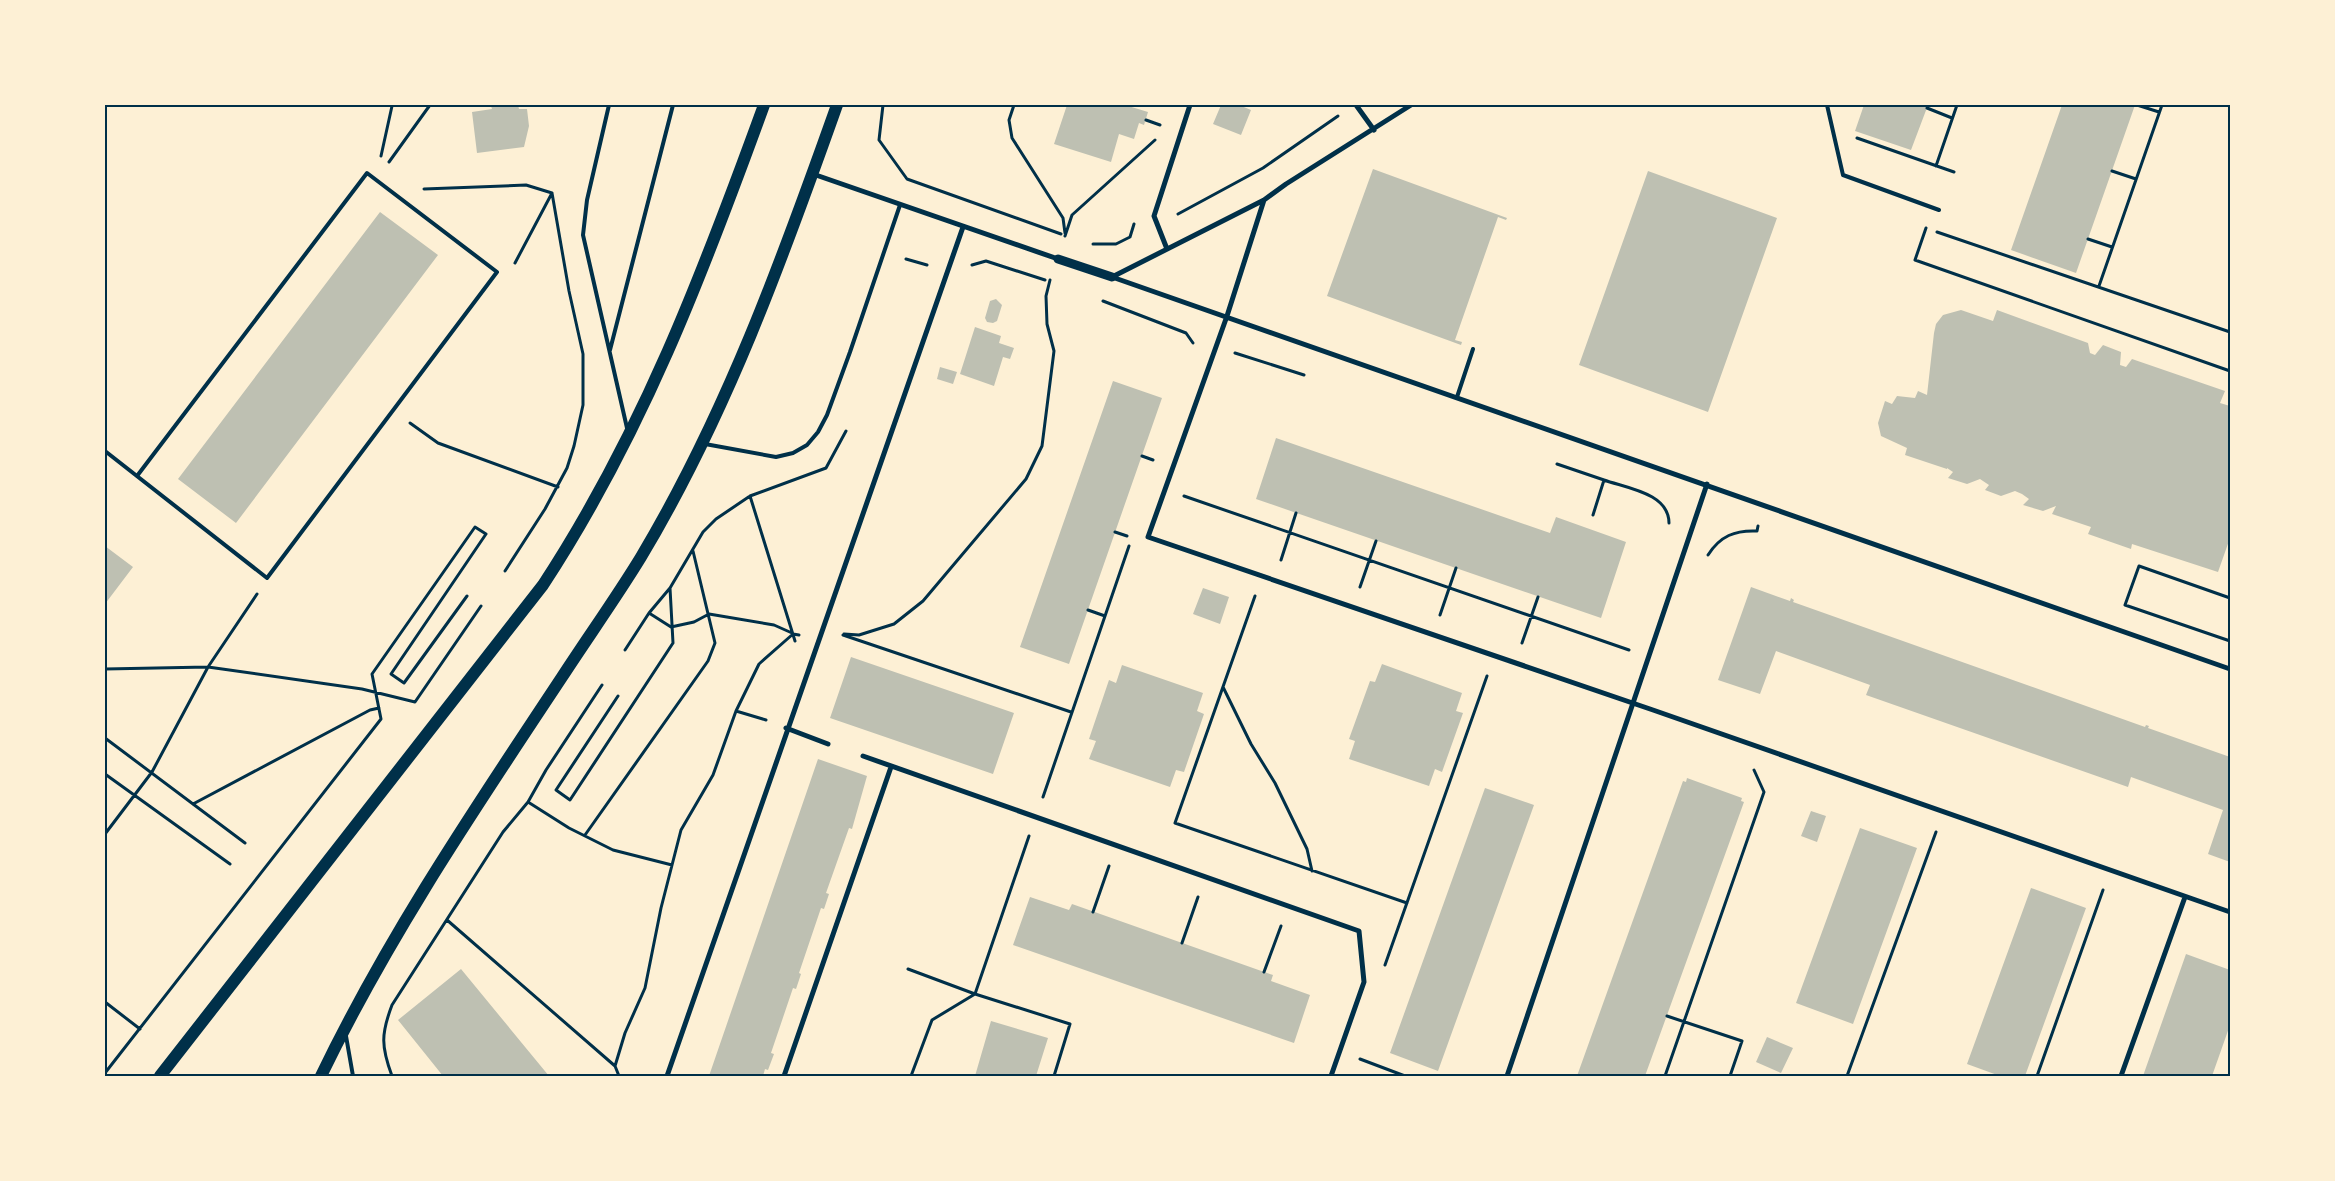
<svg xmlns="http://www.w3.org/2000/svg" width="2335" height="1181" font-family="'Noto Serif',serif">
  <style>
    .building { fill: #bec0b2 }
    .lines { fill: none; stroke-linecap: round; stroke-linejoin: round }
    .path { stroke: #003049; stroke-width: 3 }
    .service { stroke: #003049; stroke-width: 4 }
    .minor { stroke: #003049; stroke-width: 5 }
    .tertiary { stroke: #003049; stroke-width: 9 }
    .primary { stroke: #003049; stroke-width: 12 }
    .neatline { fill: none; stroke: #003049; stroke-width: 2 }
  </style>
  <rect width="100%" height="100%" fill="#fdf0d5"/>
  <path class="building" d="M503 105H518L519 109H527L529 126 524 147 477 153 472 112 492 109 491 106Z
    M1067 105H1125L1148 112 1144 125 1139 123 1134 139 1119 134 1111 162 1054 144Z
    M1221 105H1239L1251 110 1241 135 1213 124Z
    M1864 105H1928L1911 150 1855 131Z
    M2062 105H2135L2076 273 2011 250Z
    M1373 169 1507 218 1506 220 1498 217 1455 340 1462 342 1461 345 1327 296Z
    M1648 171 1777 218 1708 412 1579 365Z
    M380 212 438 255 236 523 178 479Z
    M996 299 1002 305 997 321 993 323 987 322 985 318 990 301Z
    M1961 310 1993 321 1997 310 2088 343 2090 353 2095 355 2103 345 2121 352 2120 365 2126 367 2132 359 2225 391 2220 403 2230 406V538L2218 572 2132 544 2131 549 2088 534 2091 527 2052 514 2056 506 2043 511 2023 505 2029 499 2022 494 2015 491 2001 496 1985 490 1989 485 1980 479 1967 484 1948 478 1953 472 1947 468V469L1905 455 1907 448 1881 436 1878 423 1885 401 1892 404 1897 396 1915 398 1918 391 1927 395 1934 333 1936 324 1943 315Z
    M975 327 1001 336 999 343 1014 348 1010 359 1003 357 994 386 960 374Z
    M940 367 957 372 953 384 937 379Z
    M1113 381 1162 398 1069 664 1020 647Z
    M1276 438 1550 533 1556 517 1626 542 1601 618 1256 499Z
    M105 546 133 567 105 604Z
    M1751 587 1790 601 1791 598 1794 600 1793 602 2145 727 2146 725 2149 726 2148 728 2230 757V862L2208 854 2223 810 2131 777 2128 787 1866 695 1870 685 1776 651 1760 694 1718 680Z
    M1203 588 1229 597 1220 624 1193 614Z
    M851 657 1014 713 993 774 830 718Z
    M1382 664 1462 693 1456 711 1463 713 1442 772 1435 769 1429 786 1349 759 1355 741 1349 739 1370 681 1375 682Z
    M1122 665 1203 693 1197 711 1204 714 1184 772 1176 770 1170 787 1089 759 1096 741 1089 739 1109 680 1116 683Z
    M818 759 867 776 852 829 849 828 826 893 829 894 824 909 821 908 799 973 801 974 796 989 793 988 771 1053 774 1054 768 1070 765 1069 763 1076H709Z
    M1687 778 1742 798 1741 801 1744 802 1645 1076H1577L1683 781 1686 782Z
    M1485 788 1534 805 1438 1071 1390 1053Z
    M1811 811 1826 816 1817 842 1801 836Z
    M1860 828 1917 848 1853 1024 1796 1003Z
    M2031 888 2086 908 2025 1076H2000L1967 1064Z
    M1030 897 1069 910 1072 904 1273 975 1271 981 1310 995 1294 1043 1013 945Z
    M2186 954 2230 970V1025L2212 1076H2143Z
    M461 969 549 1076H443L398 1020Z
    M991 1021 1048 1038 1036 1076H975Z
    M1767 1037 1793 1048 1781 1073 1756 1062Z"/>
  <g class="lines">
    <path class="path" d="M883 105 879 140 907 179 1061 234
      M1014 105 1009 120 1012 138 1063 218 1065 233
      M2137 105 2159 112
      M1927 108 1952 118
      M1146 120 1160 125
      M1857 138 1954 172
      M381 156 392 106 394 105
      M389 162 430 105
      M1936 166 1957 105
      M2112 171 2136 179
      M424 189 526 185 552 193
      M1178 214 1263 168 1338 116
      M1926 228 1915 260 2230 371
      M1937 232 2230 332
      M1065 236 1072 215 1155 140
      M2088 239 2112 247
      M1093 244H1116L1130 237 1134 224
      M906 259 927 265
      M515 263 552 193
      M972 265 986 261 1045 280
      M2099 286 2162 105
      M1103 301 1186 333 1193 343
      M1235 353 1304 375
      M410 423 438 443 558 487
      M1142 456 1153 460
      M1557 464 1604 480
      M750 496 795 641
      M1184 496 1629 650
      M1593 515 1604 480C1626 488 1669 493 1669 523
      M1115 532 1127 536
      M1708 555C1720 536 1735 530 1757 531L1758 526
      M1281 560 1296 513
      M505 571 545 509 567 468 574 446 583 405V354L569 291 552 193
      M1360 587 1376 541
      M1255 596 1175 823 1407 903
      M2230 598 2139 566 2125 605 2230 641
      M1088 610 1105 616
      M649 613 671 627 694 622 709 614 774 625 792 633
      M1440 615 1456 568
      M844 634 859 635 894 624 923 601 1026 479 1042 446 1054 351 1047 324 1046 296 1050 280
      M843 635 1071 712
      M1522 643 1538 597
      M625 650 649 613 670 588
      M105 669 208 667 362 689 415 702 481 606
      M1223 687 1251 744 1275 783 1307 849 1312 871
      M618 696 556 790 570 800 673 643 670 588 703 532 716 519 750 496 826 468 846 431
      M736 711 766 720
      M105 738 245 843
      M105 774 230 864
      M1043 797 1129 546
      M528 802 569 828 613 850 672 865
      M193 804 370 710 379 708
      M105 834 152 772 208 667 257 594
      M585 835 708 661 715 643 693 551
      M1093 912 1109 866
      M447 920 615 1066
      M1182 943 1198 897
      M1385 965 1487 676
      M908 969 975 994 1070 1024 1054 1076
      M1264 972 1281 926
      M105 1002 140 1029
      M1667 1016 1742 1041 1730 1076
      M1360 1059 1405 1076
      M105 1073 381 719 372 674 475 527 486 534 391 674 404 683 467 596
      M392 1076C381 1046 381 1034 392 1005L503 832 528 802 546 770 602 685
      M619 1076 615 1066 625 1033 645 988 661 908 681 830 713 775 736 711 759 664 793 634 799 635
      M911 1076 932 1020 975 994 1029 836
      M1665 1076 1764 792 1754 770
      M1847 1076 1936 832
      M2037 1076 2103 890"/>
    <path class="service" d="M609 105 587 200 583 235 627 428
      M1827 105 1843 175 1939 210
      M610 350 673 105
      M1457 397 1473 349
      M705 444 776 457 793 453 807 445 818 432 827 415 850 352 900 205
      M105 451 267 578 497 272 367 173 137 476
      M346 1036 353 1076"/>
    <path class="minor" d="M1356 105 1374 130
      M813 174 1058 259
      M1264 200 1227 316 1148 537 1653 710 2230 912
      M1167 249 1154 216 1190 105
      M1112 277 2230 669
      M1112 277 1264 200 1286 184 1411 105
      M786 728 828 744
      M863 756 1359 931 1364 982 1331 1076
      M667 1076 963 227
      M784 1076 891 767
      M1507 1076 1707 484
      M2121 1076 2185 897"/>
    <path class="tertiary" d="M1058 259 1112 277"/>
    <path class="primary" d="M160 1076 543 585C642 434 703 273 764 105
      M321 1076C389 935 476 807 562 677 588 637 616 598 641 557 726 415 782 260 837 105"/>
  </g>
  <rect width="2335" height="1181" fill="none" stroke="#fdf0d5" stroke-width="212"/>
  <rect x="106" y="106" width="2123" height="969" class="neatline"/>
</svg>
